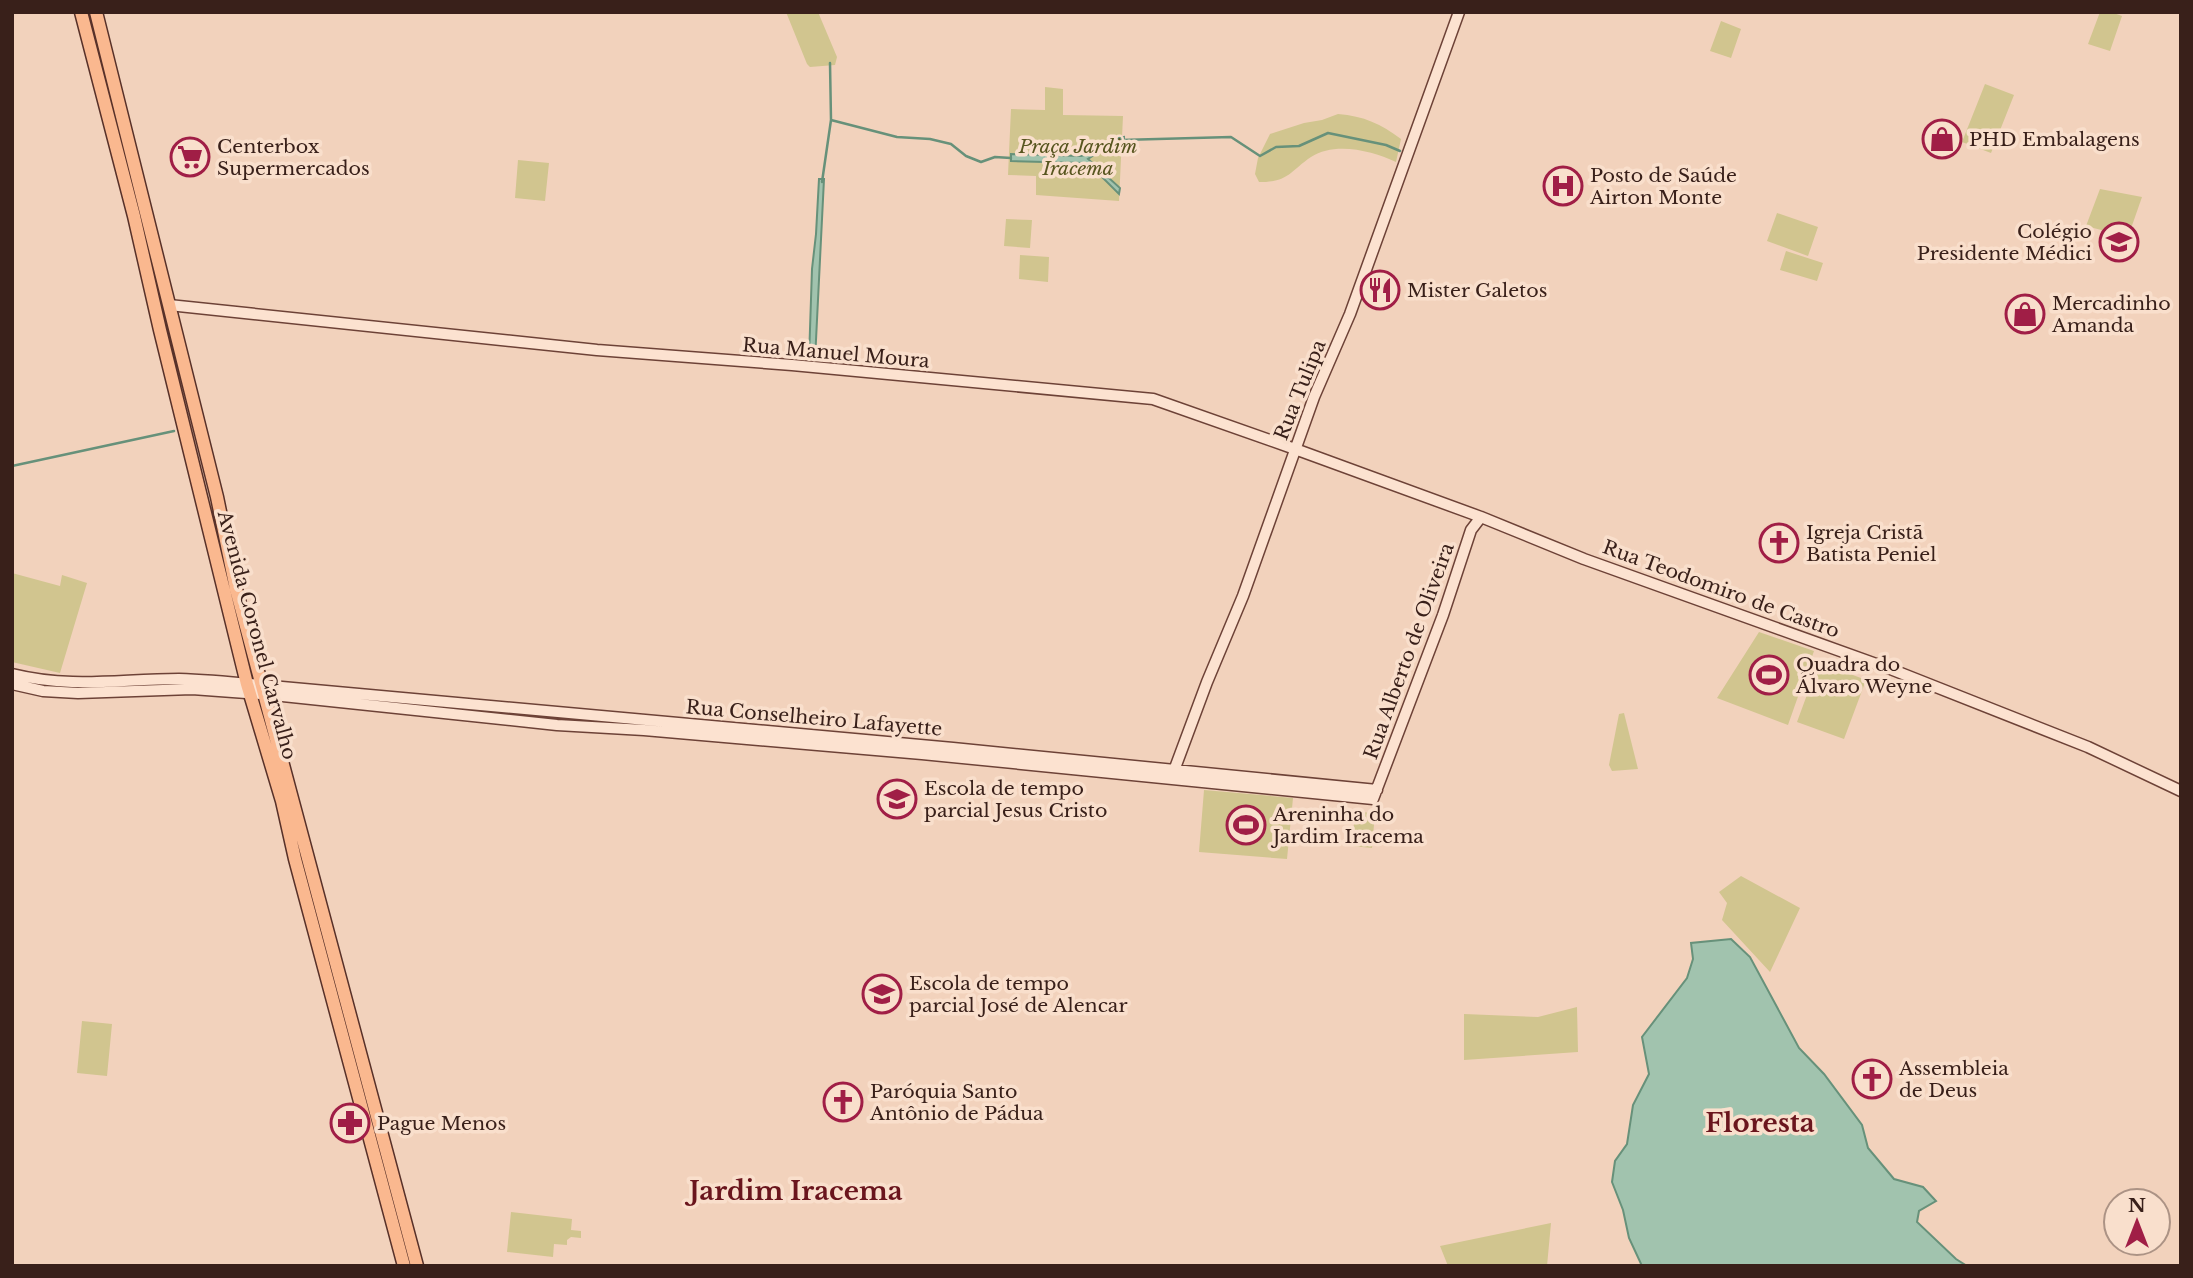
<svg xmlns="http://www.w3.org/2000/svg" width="2193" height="1278" font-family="'Libre Baskerville',serif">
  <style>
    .green { fill: #d1c58f }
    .water { fill: #a1c3ae; stroke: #67917a; stroke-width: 2 }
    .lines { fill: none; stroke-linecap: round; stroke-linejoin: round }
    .stream { stroke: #67917a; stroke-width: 2.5 }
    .secondary-casing { stroke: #6d4237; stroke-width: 13 }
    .primary-casing { stroke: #583129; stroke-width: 15 }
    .secondary { stroke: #fce2d0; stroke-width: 10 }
    .primary { stroke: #fab88f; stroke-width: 12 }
    .labels { text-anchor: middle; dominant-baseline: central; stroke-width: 7; stroke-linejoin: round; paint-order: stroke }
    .poi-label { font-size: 19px; fill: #39201a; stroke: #f9dfcc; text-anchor: start }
    .park-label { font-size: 19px; font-style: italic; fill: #57551f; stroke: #f9dfcc }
    .street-label { font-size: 19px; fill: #39201a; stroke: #f9dfcc }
    .district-label { font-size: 26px; font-weight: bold; fill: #6a151d; stroke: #f9dfcc }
  </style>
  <rect width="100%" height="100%" fill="#f2d2bc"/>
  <path class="green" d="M786 12H818L837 57 835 65 810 67 807 64Z
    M2100 12H2111L2122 16 2110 51 2088 44Z
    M1721 21 1741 29 1731 58 1710 51Z
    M1985 84 2014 95 1991 153 1962 142Z
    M1045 87 1063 89V115L1123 116 1119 201 1036 195V176L1008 175 1011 109 1045 110Z
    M1338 114C1364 116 1381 124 1401 139L1396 162C1373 151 1335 141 1311 157 1289 172 1289 182 1259 182L1255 174 1258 158 1270 134 1304 123 1322 120Z
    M518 160 549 163 545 201 515 198Z
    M2100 189 2142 197 2128 237 2086 226Z
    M1777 213 1818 227 1808 256 1767 241Z
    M1006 219 1032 220 1030 248 1004 246Z
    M1786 251 1823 263 1817 281 1780 270Z
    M1020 255 1049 257 1048 282 1019 279Z
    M12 573 60 586 62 575 87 583 60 673 12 662Z
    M1759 632 1814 651 1788 725 1717 698Z
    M1819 662 1866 680 1844 739 1797 722Z
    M1624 713 1638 769 1612 771 1609 765 1619 714Z
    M1204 790 1293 798 1287 859 1199 852Z
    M1355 812 1375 813 1372 848 1352 846Z
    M1741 876 1800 908 1770 972 1722 920 1727 903 1719 892Z
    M1577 1007 1578 1052 1464 1060V1014L1538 1017Z
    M82 1021 112 1024 107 1076 77 1073Z
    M511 1212 572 1219 571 1230 581 1231V1238L571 1237 567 1240V1245L554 1244 553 1257 507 1252Z
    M1551 1223 1547 1266H1448L1440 1246Z"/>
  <path class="water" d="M1124 137V142L1111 144 1088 159 1120 188 1119 194 1094 169 1083 163 1011 161V154L1081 156 1092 153 1110 139Z
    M819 179H824L815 360 809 359 812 269 816 234Z
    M1731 939 1750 957 1799 1048 1824 1074 1862 1125 1868 1148 1894 1179 1923 1187 1936 1201 1919 1211 1917 1222 1956 1259 1967 1266H1642L1629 1238 1623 1210 1612 1182 1615 1161 1627 1144 1633 1105 1649 1074 1642 1037 1687 978 1693 959 1691 943Z"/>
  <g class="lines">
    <path class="stream" d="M831 120 897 137 930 139 951 144 966 156 981 162 995 157 1011 158
      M1121 140 1231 137 1260 156 1276 147 1299 146 1328 133 1386 145 1400 151
      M822 182 831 120 830 63
      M12 466 174 431"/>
    <defs>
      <path id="secondary" d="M169 305 597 350 792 365 1153 399 1295 449 1481 517 1584 559 1893 670 2088 747 2181 791
        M12 674C74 689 118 679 179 679 210 680 241 683 271 686L953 748 1377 790
        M12 684 43 691 78 693 192 689 273 695 557 725 644 730 922 754 1373 799 1443 615 1471 530 1481 517
        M1172 776 1207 682 1243 596 1314 397 1350 314 1459 12"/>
      <path id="primary" d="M81 12 134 216 160 330 247 684 282 801 295 859 404 1266
        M96 12 217 497 236 589 417 1266"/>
    </defs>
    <use href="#secondary" class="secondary-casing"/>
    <use href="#primary" class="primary-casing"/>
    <use href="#secondary" class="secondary"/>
    <use href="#primary" class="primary"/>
  </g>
  <defs>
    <symbol id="shop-ring" viewBox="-11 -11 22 22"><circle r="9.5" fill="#f9dfcc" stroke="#a01e46" stroke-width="1.5"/><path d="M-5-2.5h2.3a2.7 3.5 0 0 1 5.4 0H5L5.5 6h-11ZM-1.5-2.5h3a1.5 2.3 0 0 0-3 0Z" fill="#a01e46"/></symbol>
    <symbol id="supermarket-ring" viewBox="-11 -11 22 22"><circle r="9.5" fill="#f9dfcc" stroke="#a01e46" stroke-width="1.5"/><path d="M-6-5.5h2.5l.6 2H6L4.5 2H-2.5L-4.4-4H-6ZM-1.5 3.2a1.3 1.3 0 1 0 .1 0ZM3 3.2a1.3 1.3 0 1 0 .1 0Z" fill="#a01e46"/></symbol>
    <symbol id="hospital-ring" viewBox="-11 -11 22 22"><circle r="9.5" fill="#f9dfcc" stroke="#a01e46" stroke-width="1.5"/><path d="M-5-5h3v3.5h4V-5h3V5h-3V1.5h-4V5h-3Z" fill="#a01e46"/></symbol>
    <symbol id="school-ring" viewBox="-11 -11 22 22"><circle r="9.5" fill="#f9dfcc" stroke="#a01e46" stroke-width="1.5"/><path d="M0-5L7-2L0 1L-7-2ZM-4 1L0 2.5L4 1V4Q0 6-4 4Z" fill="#a01e46"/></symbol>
    <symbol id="restaurant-ring" viewBox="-11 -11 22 22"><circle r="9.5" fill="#f9dfcc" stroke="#a01e46" stroke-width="1.5"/><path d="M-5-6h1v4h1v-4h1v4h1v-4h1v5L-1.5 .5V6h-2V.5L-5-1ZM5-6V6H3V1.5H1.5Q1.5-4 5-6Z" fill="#a01e46"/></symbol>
    <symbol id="church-ring" viewBox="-11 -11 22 22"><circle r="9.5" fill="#f9dfcc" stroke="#a01e46" stroke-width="1.5"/><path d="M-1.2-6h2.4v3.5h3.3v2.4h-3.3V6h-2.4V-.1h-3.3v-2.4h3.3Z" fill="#a01e46"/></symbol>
    <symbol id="stadium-ring" viewBox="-11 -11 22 22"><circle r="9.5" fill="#f9dfcc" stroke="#a01e46" stroke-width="1.5"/><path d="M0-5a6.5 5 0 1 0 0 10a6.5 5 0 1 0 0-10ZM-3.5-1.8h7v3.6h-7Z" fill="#a01e46"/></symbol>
    <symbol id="pharmacy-ring" viewBox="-11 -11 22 22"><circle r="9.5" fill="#f9dfcc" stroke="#a01e46" stroke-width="1.5"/><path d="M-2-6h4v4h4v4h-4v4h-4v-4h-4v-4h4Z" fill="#a01e46"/></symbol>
  </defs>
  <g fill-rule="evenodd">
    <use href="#shop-ring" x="1920" y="117" width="44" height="44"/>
    <use href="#supermarket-ring" x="168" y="135" width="44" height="44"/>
    <use href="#hospital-ring" x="1541" y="164" width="44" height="44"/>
    <use href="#school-ring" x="2097" y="220" width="44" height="44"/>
    <use href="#restaurant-ring" x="1358" y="268" width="44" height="44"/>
    <use href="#shop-ring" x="2003" y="292" width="44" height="44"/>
    <use href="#church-ring" x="1757" y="521" width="44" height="44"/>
    <use href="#stadium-ring" x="1747" y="653" width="44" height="44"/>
    <use href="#school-ring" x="875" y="777" width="44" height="44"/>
    <use href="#stadium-ring" x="1224" y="803" width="44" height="44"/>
    <use href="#school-ring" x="860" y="972" width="44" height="44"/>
    <use href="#church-ring" x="1850" y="1057" width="44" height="44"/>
    <use href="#church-ring" x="821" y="1080" width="44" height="44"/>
    <use href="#pharmacy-ring" x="328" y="1101" width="44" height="44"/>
  </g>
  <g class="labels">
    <g class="poi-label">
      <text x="1969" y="139">PHD Embalagens</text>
      <text x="217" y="146">Centerbox<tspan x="217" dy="22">Supermercados</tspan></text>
      <text x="1590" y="175">Posto de Saúde<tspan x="1590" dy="22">Airton Monte</tspan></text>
      <text x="2092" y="231" text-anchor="end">Colégio<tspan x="2092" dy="22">Presidente Médici</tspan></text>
      <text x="1407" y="290">Mister Galetos</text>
      <text x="2052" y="303">Mercadinho<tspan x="2052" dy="22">Amanda</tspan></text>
      <text x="1806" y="532">Igreja Cristã<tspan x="1806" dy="22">Batista Peniel</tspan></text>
      <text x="1796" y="664">Quadra do<tspan x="1796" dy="22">Álvaro Weyne</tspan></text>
      <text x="924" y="788">Escola de tempo<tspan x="924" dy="22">parcial Jesus Cristo</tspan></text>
      <text x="1273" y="814">Areninha do<tspan x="1273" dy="22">Jardim Iracema</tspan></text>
      <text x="909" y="983">Escola de tempo<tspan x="909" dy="22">parcial José de Alencar</tspan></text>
      <text x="1899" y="1068">Assembleia<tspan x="1899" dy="22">de Deus</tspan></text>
      <text x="870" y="1091">Paróquia Santo<tspan x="870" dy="22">Antônio de Pádua</tspan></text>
      <text x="377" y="1123">Pague Menos</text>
    </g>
    <g class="park-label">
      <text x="1078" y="146">Praça Jardim<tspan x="1078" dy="22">Iracema</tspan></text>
    </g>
    <g class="street-label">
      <text transform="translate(836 353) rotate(5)">Rua Manuel Moura</text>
      <text transform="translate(1300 390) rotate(-68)">Rua Tulipa</text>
      <text transform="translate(1721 589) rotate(20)">Rua Teodomiro de Castro</text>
      <text transform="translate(257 635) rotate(75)">Avenida Coronel Carvalho</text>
      <text transform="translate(1409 651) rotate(-70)">Rua Alberto de Oliveira</text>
      <text transform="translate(814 718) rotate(5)">Rua Conselheiro Lafayette</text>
    </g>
    <g class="district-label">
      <text x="1760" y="1123">Floresta</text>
      <text x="796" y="1191">Jardim Iracema</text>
    </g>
  </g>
  <rect width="2193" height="1278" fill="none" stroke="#39201a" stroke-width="28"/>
  <g transform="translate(2137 1222)"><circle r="33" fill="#f9dfcc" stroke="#ac9385" stroke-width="2"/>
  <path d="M0-5L12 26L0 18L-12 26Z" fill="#a01e46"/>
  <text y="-10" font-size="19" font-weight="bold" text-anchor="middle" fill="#39201a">N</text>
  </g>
</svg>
